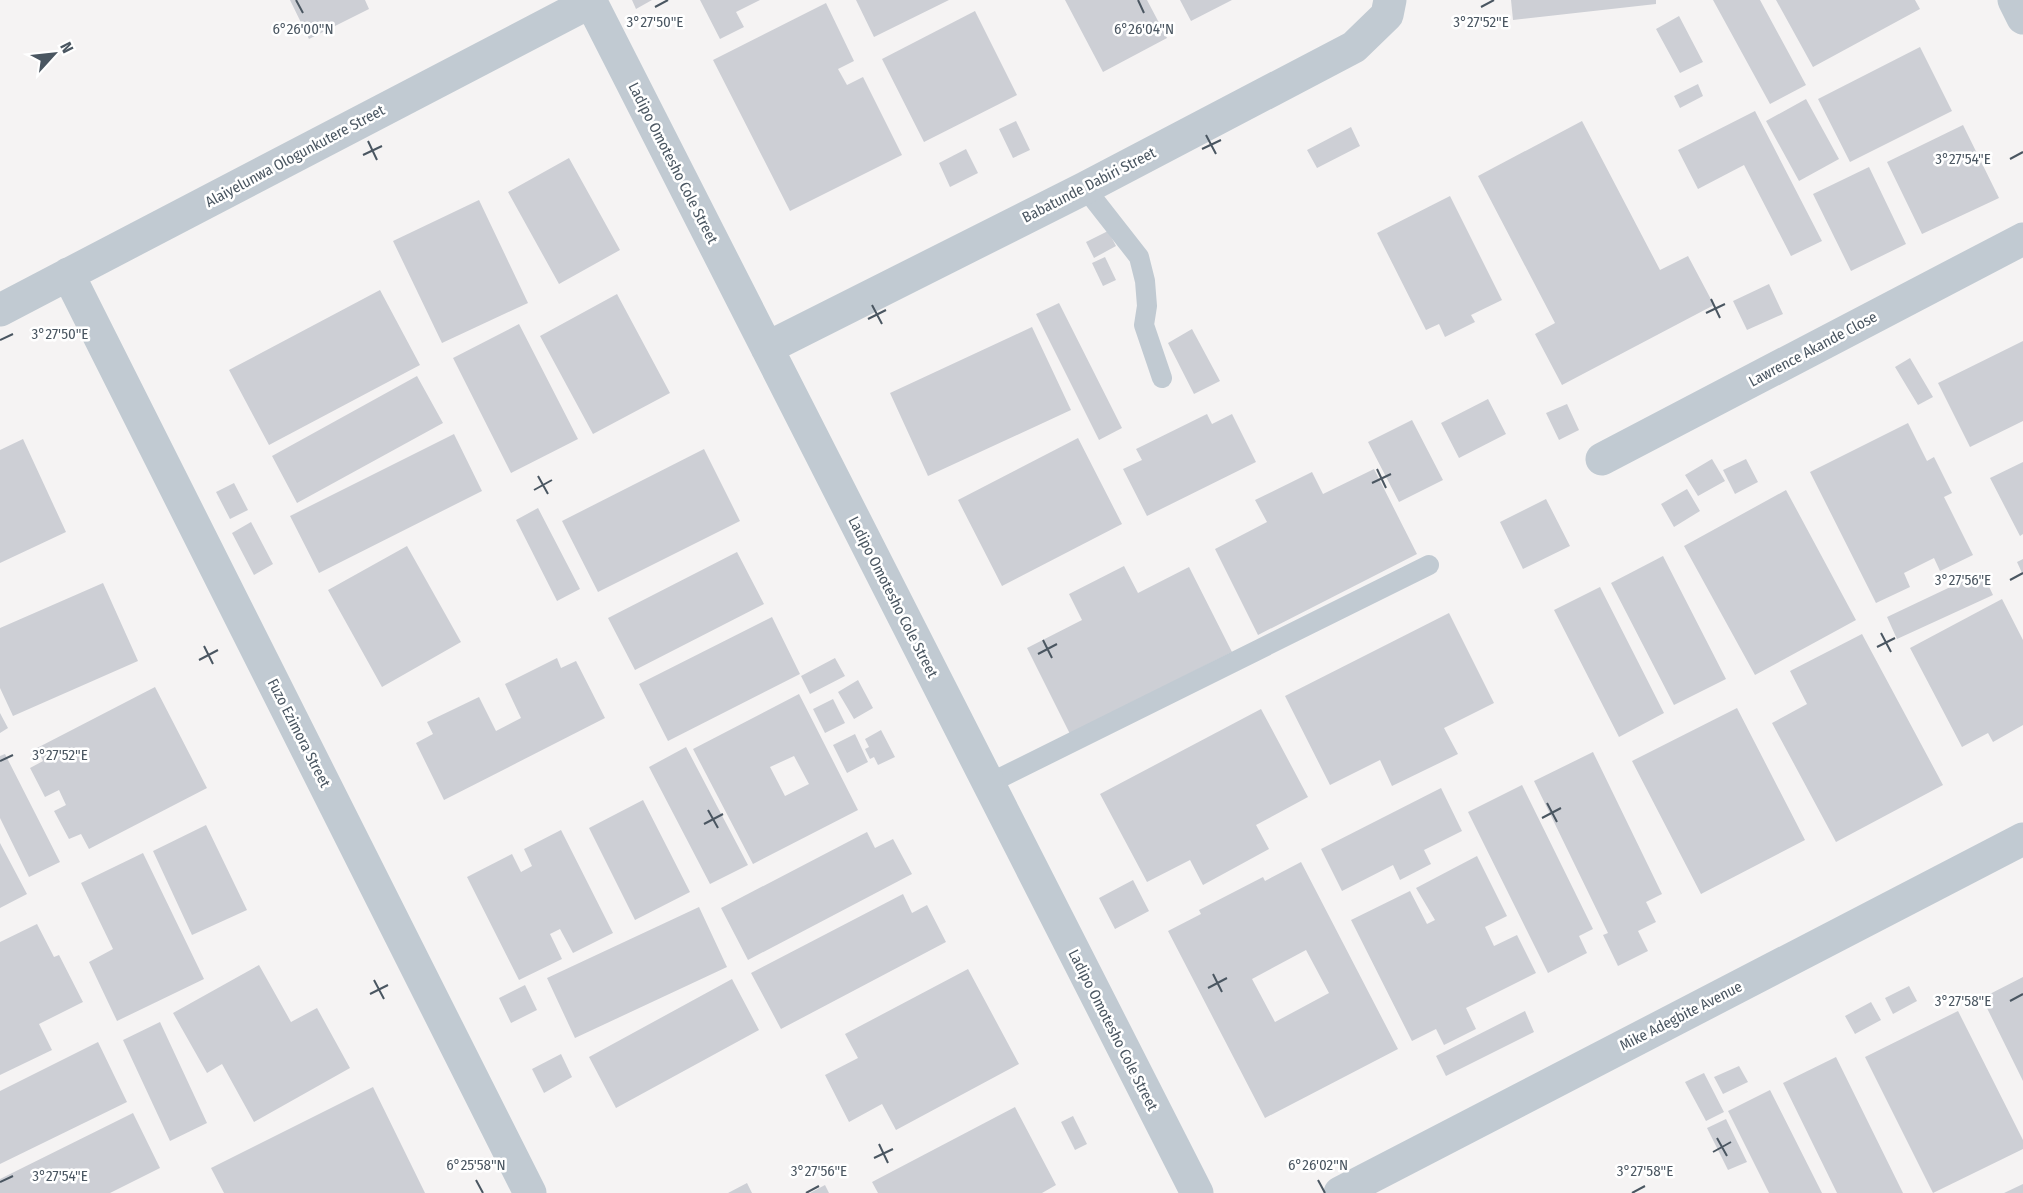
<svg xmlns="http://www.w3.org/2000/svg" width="2023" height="1193" font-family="'Fira Sans Condensed',sans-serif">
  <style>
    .building { fill: #cdcfd5; fill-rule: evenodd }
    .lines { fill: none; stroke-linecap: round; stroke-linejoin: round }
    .lane { stroke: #c1cad2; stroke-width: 20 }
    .street { stroke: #c1cad2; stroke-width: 33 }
    .ticks { fill: none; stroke: #4a5661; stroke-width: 2 }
    .labels { text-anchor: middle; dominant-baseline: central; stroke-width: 5; stroke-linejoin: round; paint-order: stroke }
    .street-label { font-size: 15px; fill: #4a5661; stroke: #fff }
    .ticks-label { font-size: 15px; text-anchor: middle; fill: #4a5661; stroke: #fff; stroke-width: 5; stroke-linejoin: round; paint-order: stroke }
  </style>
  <rect width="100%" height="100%" fill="#f5f3f3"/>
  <path class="building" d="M290 0H365L369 9 309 39Z
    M632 0H652L636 9Z
    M700 0H760L736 12 744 27 720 39Z
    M856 0H949L874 37Z
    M1065 0H1147L1167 38 1103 72Z
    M1180 0H1232L1191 21Z
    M1511 0H1656V4L1513 20Z
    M1713 0H1760L1806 85 1770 104Z
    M1776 0H1915L1920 9 1813 67Z
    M826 3 854 61 838 69 847 85 863 77 902 155 790 211 713 60Z
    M975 11 1017 95 924 142 882 59Z
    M1679 16 1703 62 1680 73 1656 29Z
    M1920 47 1952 111 1850 162 1818 99Z
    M1698 84 1703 96 1680 108 1674 96Z
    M1806 99 1839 159 1799 181 1766 121Z
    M1755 111 1822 241 1791 256 1744 165 1698 189 1678 150Z
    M1016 121 1030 150 1013 158 999 129Z
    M1582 121 1660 270 1688 256 1714 305 1562 385 1535 334 1555 323 1478 176Z
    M1963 125 1999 198 1922 234 1887 162Z
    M1351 127 1360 146 1317 168 1307 150Z
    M966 149 978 173 950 187 939 163Z
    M569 158 620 250 559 284 508 192Z
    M1869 167 1906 244 1851 271 1813 194Z
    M1450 196 1502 300 1471 315 1475 322 1445 337 1439 324 1426 330 1377 233Z
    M479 200 528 303 442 343 393 241Z
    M1108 231 1116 246 1094 258 1086 242Z
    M1105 257 1116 280 1103 286 1092 263Z
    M1769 284 1783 314 1747 330 1733 301Z
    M380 290 420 365 269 445 229 370Z
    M617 294 670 393 593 434 540 336Z
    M1059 303 1122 428 1099 440 1036 314Z
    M519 324 578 439 511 473 453 358Z
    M1032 327 1071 410 928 476 890 393Z
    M1192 329 1220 381 1194 394 1168 343Z
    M2023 341V421L1970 447 1938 383Z
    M1910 358 1933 397 1918 405 1895 367Z
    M417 376 443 423 297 503 272 456Z
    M1488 399 1506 434 1459 458 1441 423Z
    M1567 404 1579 430 1559 440 1546 413Z
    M1207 414 1212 424 1232 414 1256 462 1147 516 1123 469 1142 460 1136 449Z
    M1412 420 1443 480 1399 502 1368 442Z
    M1908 423 1927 461 1934 457 1952 493 1944 497 1973 555 1940 571 1934 558 1904 573 1910 587 1876 603 1810 472Z
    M454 434 482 491 319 573 290 516Z
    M1078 438 1122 524 1002 586 958 500Z
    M23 439 66 532 0 563V450Z
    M704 449 740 521 598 592 562 521Z
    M1712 459 1725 481 1698 496 1685 475Z
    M1746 459 1758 482 1735 494 1723 470Z
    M2023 462V534L2020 536 1990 478Z
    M1374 469 1417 554 1258 635 1215 549 1267 522 1255 500 1312 472 1323 494Z
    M234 483 248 510 230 519 216 492Z
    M1687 489 1700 511 1674 527 1661 504Z
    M1786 490 1856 620 1755 675 1684 546Z
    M1546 499 1570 546 1523 569 1500 522Z
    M538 508 580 589 557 601 516 520Z
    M251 522 273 564 254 575 232 533Z
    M407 546 461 642 382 687 328 590Z
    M737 552 764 604 635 670 608 618Z
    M1663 556 1726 679 1674 705 1611 583Z
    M2023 559V575L2017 562Z
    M1124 566 1138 593 1189 567 1232 652 1070 734 1027 648 1082 620 1069 594Z
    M1982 572 1993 595 1897 639 1887 617Z
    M103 583 138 661 13 716 0 688V628Z
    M1600 587 1664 713 1619 737 1554 610Z
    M2002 599 2023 640V725L1993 742 1988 733 1962 747 1910 648Z
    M1449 613 1494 703 1444 728 1458 754 1392 786 1380 760 1330 785 1285 696Z
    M772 617 800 674 668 741 639 684Z
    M1862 634 1943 785 1836 842 1772 723 1807 704 1790 671Z
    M557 658 561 668 576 661 605 718 444 800 416 743 433 734 427 722 479 697 496 731 521 718 505 684Z
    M835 658 845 676 810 694 801 676Z
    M858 680 873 708 854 719 838 692Z
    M155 687 207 788 89 849 81 834 69 839 54 811 66 805 59 790 45 797 30 768 43 761 37 748Z
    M799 694 858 810 753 864 693 749ZM794 756 809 784 785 796 770 767Z
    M833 699 845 723 825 733 813 709Z
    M1737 708 1805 840 1701 894 1632 761Z
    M1261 709 1308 797 1256 825 1269 849 1203 885 1190 860 1147 882 1100 794Z
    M0 713 8 728 0 733Z
    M881 730 895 757 878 765 874 757 870 759 865 749 869 747 865 739Z
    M855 734 868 762 847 773 833 745Z
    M686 747 748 865 710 884 649 767Z
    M1593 752 1662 894 1646 902 1656 922 1638 931 1648 951 1618 966 1603 935 1608 933 1534 781Z
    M5 754 60 862 29 877 0 818V756Z
    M1522 785 1593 929 1579 936 1587 953 1548 973 1468 812Z
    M1441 788 1462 831 1424 850 1431 864 1400 880 1393 865 1342 891 1321 849Z
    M643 800 690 892 635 920 589 828Z
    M206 825 247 910 192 935 153 851Z
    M561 830 613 933 573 953 560 929 550 934 562 959 519 980 467 877 512 854 521 872 532 866 524 849Z
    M867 832 875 848 893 839 912 874 748 960 721 908Z
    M0 843 27 894 0 908Z
    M143 853 204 979 117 1021 89 962 113 949 81 883Z
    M1477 856 1507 916 1485 927 1494 946 1517 935 1536 973 1466 1008 1476 1029 1444 1045 1436 1029 1412 1041 1351 920 1410 891 1427 924 1435 920 1416 888Z
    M1301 862 1398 1049 1265 1118 1168 931 1201 914 1199 910 1263 877 1265 881ZM1306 950 1329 993 1275 1022 1252 979Z
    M1133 880 1149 911 1115 929 1099 898Z
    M903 894 912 913 927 905 946 942 781 1029 751 973Z
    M699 907 727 967 575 1038 547 978Z
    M37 924 54 957 59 955 83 1002 39 1024 52 1050 0 1075V942Z
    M259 965 291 1022 317 1008 350 1068 254 1122 222 1064 207 1073 173 1013Z
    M968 969 1019 1064 896 1130 882 1104 849 1122 825 1075 858 1058 845 1034Z
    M2023 977V1081L1982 998Z
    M732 979 759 1030 616 1108 589 1057Z
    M525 985 537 1010 511 1023 499 998Z
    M1909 986 1917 1001 1893 1014 1885 998Z
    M1871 1002 1881 1020 1855 1034 1845 1016Z
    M1525 1011 1534 1032 1446 1076 1436 1056Z
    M1958 1011 2023 1140V1149L1933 1193 1865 1057Z
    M160 1022 207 1123 170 1141 123 1040Z
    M98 1042 127 1102 0 1164V1091Z
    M561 1054 572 1077 544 1093 532 1069Z
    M1836 1057 1903 1193H1837L1783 1083Z
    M1739 1066 1748 1082 1723 1094 1714 1077Z
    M1704 1073 1724 1112 1706 1121 1685 1082Z
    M373 1087 425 1193H224L211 1168Z
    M1770 1090 1822 1193H1769L1728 1111Z
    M1015 1107 1056 1185 1042 1193H878L872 1182Z
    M133 1113 160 1168 110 1193H0V1179Z
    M1073 1116 1087 1144 1075 1150 1061 1122Z
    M1726 1119 1747 1162 1728 1170 1707 1128Z
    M747 1183 752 1193H728Z
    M2023 1184V1193H2004Z
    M825 1185 829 1193H810Z"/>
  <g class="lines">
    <path class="lane" d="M1085 188 1139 257 1145 281 1147 306 1144 325 1162 378
      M988 784 1429 565"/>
    <path class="street" d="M590 0 1197 1193
      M2014 0 2023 18
      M68 274 530 1193
      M0 310 590 2
      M767 348 1085 188 1354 47 1387 15 1390 0
      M1602 459 2023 239
      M1340 1193 2023 839"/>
  </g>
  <path class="ticks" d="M296 0 303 13M1138 0 1144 13M655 7 668 0M1481 7 1494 0M1206 135 1216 154M368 141 377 160M1202 149 1221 140M363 155 382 146M2010 159 2023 152M1711 299 1720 318M872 305 882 324M1706 313 1725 304M868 319 886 310M0 340 13 334M1377 469 1386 488M538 476 548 494M1372 483 1391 474M534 490 552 480M2010 580 2023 573M1881 633 1891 652M1043 640 1052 658M204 646 213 664M1877 647 1895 638M1038 654 1057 644M199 660 218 650M0 761 13 755M1547 803 1557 822M708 810 718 828M1542 818 1561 808M704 824 723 814M1213 974 1222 992M374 980 384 999M1208 988 1227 978M370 994 388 985M2010 1001 2023 994M1717 1138 1727 1156M879 1144 888 1163M1713 1152 1731 1142M874 1158 893 1149M476 1180 483 1193M1318 1180 1325 1193M0 1182 13 1176M806 1193 819 1186M1632 1193 1645 1186"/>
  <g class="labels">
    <g class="street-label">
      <text transform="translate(295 156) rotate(-28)">Alaiyelunwa Ologunkutere Street</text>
      <text transform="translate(673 163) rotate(63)">Ladipo Omotesho Cole Street</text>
      <text transform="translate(1089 185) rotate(-27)">Babatunde Dabiri Street</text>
      <text transform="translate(1813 349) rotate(-28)">Lawrence Akande Close</text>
      <text transform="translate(893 597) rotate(63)">Ladipo Omotesho Cole Street</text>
      <text transform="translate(299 733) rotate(63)">Fuzo Ezimora Street</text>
      <text transform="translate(1681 1016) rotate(-27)">Mike Adegbite Avenue</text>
      <text transform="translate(1113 1030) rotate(63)">Ladipo Omotesho Cole Street</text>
    </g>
  </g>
  <g class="ticks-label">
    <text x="655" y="27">3°27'50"E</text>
    <text x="1481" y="27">3°27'52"E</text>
    <text x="303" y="34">6°26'00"N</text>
    <text x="1144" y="34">6°26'04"N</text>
    <text x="1963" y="164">3°27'54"E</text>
    <text x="60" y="339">3°27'50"E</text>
    <text x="1963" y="585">3°27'56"E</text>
    <text x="60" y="760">3°27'52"E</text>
    <text x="1963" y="1006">3°27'58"E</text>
    <text x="476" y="1170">6°25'58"N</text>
    <text x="1318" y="1170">6°26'02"N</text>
    <text x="819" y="1176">3°27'56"E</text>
    <text x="1645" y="1176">3°27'58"E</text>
    <text x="60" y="1181">3°27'54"E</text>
  </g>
  <g transform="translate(54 54) rotate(63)" stroke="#ffffff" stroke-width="4.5" paint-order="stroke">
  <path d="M0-4.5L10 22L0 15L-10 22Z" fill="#4a5661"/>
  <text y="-9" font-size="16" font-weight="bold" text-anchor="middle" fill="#4a5661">N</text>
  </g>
</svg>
